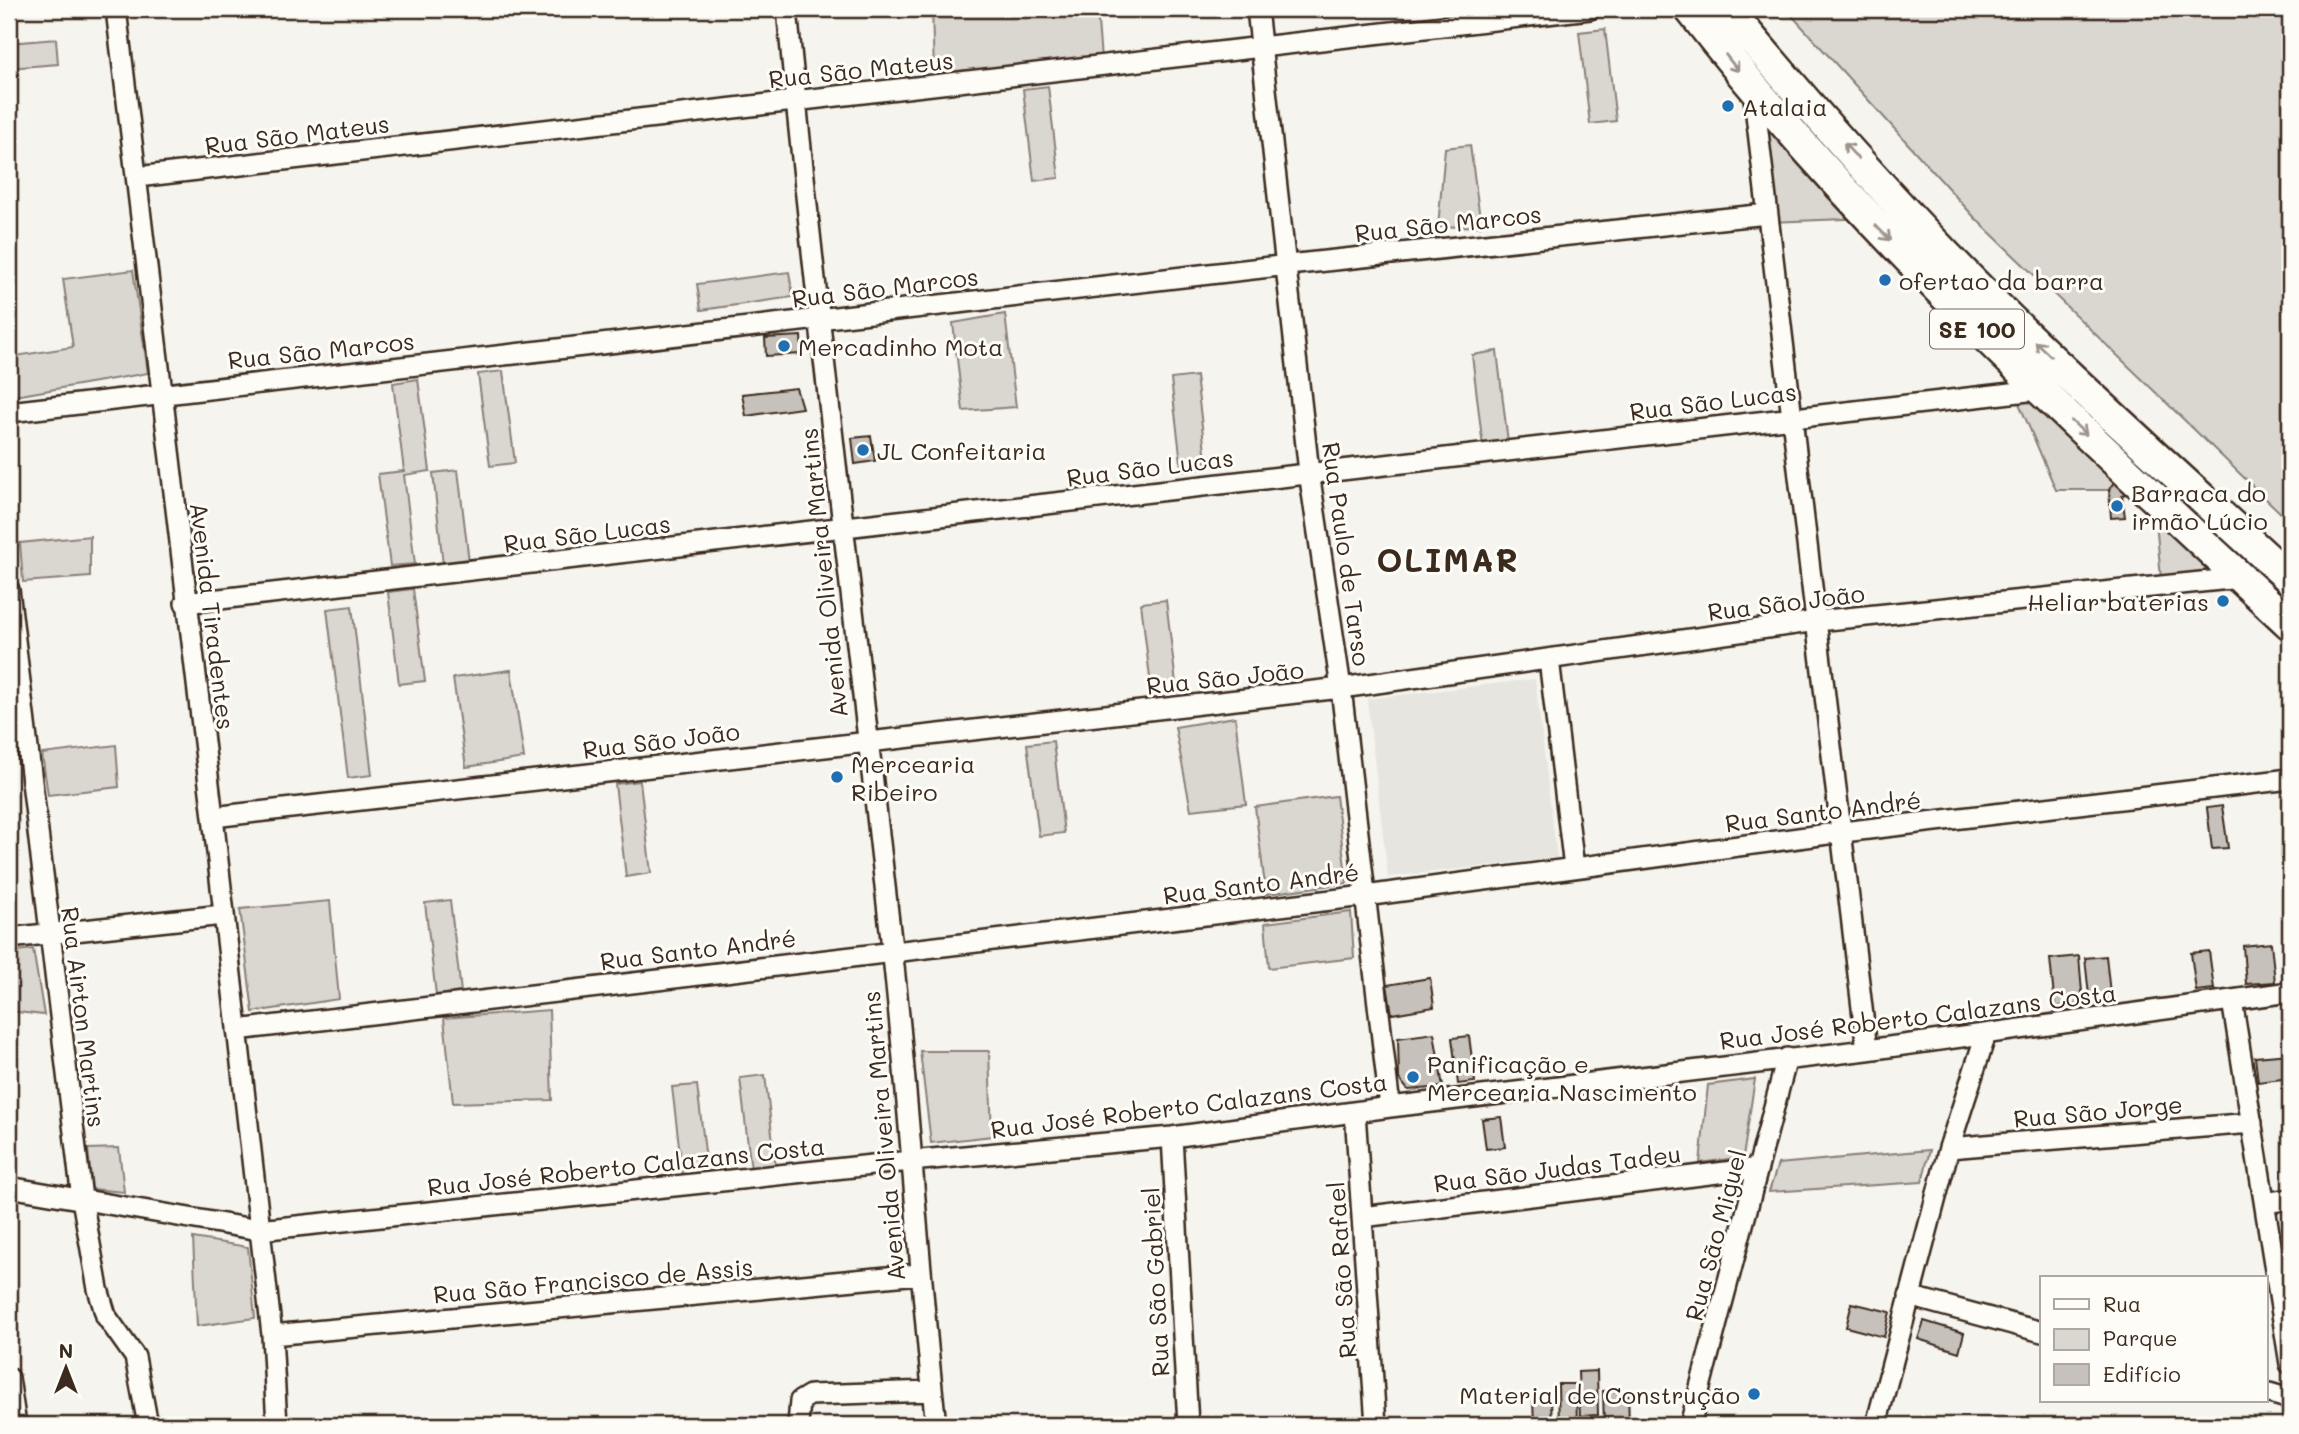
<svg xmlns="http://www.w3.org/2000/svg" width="2299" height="1434" font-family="Mali,sans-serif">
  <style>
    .built { fill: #e7e5df }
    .green { fill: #dad6d0; stroke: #8a8077; stroke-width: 2 }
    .building { fill: #c7c1bb; stroke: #3b2a1e; stroke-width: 2 }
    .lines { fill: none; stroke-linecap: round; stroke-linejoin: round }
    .street-casing { stroke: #3b2a1e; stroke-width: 24 }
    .primary-casing { stroke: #3b2a1e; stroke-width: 35 }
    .street { stroke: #fdfcf7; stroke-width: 19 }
    .primary { stroke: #fdfcf7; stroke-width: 30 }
    .oneway { stroke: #9c938a }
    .poi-dot { fill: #1f6fb2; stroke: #fdfcf7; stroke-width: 2.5 }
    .labels { text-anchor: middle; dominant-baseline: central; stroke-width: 6; stroke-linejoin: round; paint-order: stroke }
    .shield { fill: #fdfcf7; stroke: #75695f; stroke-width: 2 }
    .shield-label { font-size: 23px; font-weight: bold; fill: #3b2a1e }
    .street-label { font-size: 24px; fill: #3b2a1e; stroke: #fdfcf7 }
    .poi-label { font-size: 24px; fill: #3b2a1e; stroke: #fdfcf7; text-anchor: start }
    .district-label { font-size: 32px; font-weight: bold; letter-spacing: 2px; fill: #3b2a1e; stroke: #fdfcf7 }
  </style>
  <rect width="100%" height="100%" fill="#f5f4ee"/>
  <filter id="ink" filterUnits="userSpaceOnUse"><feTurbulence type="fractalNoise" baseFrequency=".0143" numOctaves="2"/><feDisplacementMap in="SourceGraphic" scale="14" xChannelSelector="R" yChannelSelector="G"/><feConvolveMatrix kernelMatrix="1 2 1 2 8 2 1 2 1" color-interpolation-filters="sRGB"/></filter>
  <g filter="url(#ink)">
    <path class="built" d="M1535 679 1557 858 1388 877 1367 699Z"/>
    <path class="green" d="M932 9H1097L1101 59 934 73Z
      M1786 9H2290V522L1976 219Z
      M1605 29 1616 121 1590 124 1579 32Z
      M56 39 58 64 9 68V43Z
      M1048 86 1059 178 1034 181 1023 89Z
      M1753 89 1869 218 1768 222Z
      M1470 145 1481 226 1438 227 1445 148Z
      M133 270 148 373 9 397V357L73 347 63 279Z
      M789 272 793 297 701 310 697 284Z
      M1005 314 1016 407 963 411 953 323Z
      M1497 351 1508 443 1483 447 1472 355Z
      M503 371 515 463 490 466 478 374Z
      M1196 376 1207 468 1182 471 1171 379Z
      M418 379 430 471 404 475 415 564 390 566 378 474 404 471 393 383Z
      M2018 401 2037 403 2117 477 2109 490H2056Z
      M458 470 469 562 443 565 433 473Z
      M2156 520 2221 571 2161 579Z
      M90 536V577L23 582 20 543Z
      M413 589 425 681 399 684 388 592Z
      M1166 600 1177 692 1152 695 1141 603Z
      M352 606 372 775 348 778 327 609Z
      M511 670 524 758 466 767 453 678Z
      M1235 717 1246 804 1191 810 1175 727Z
      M1053 741 1064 833 1039 836 1027 744Z
      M116 745 119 787 48 795 42 754Z
      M640 781 651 873 626 877 615 784Z
      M1336 796 1347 883 1266 894 1255 807Z
      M450 900 461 992 436 995 425 903Z
      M330 901 339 999 253 1012 240 909Z
      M1351 912 1354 958 1269 968 1265 923Z
      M33 949 44 1015 9 1011V952Z
      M549 1010 552 1100 453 1103 444 1018Z
      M920 1051H989L992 1136 931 1143Z
      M765 1075 776 1167 751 1170 740 1078Z
      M1755 1079 1743 1157 1700 1163 1708 1085Z
      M697 1085 708 1177 683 1179 672 1087Z
      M119 1148 124 1192 92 1189 88 1149Z
      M1930 1150 1922 1182 1769 1192 1778 1164Z
      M193 1238 248 1247 255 1318 197 1326Z"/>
    <path class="building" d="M801 336 802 354 766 356 765 338Z
      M796 388 802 408 746 416 742 394Z
      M871 436 875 461 855 464 852 438Z
      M2117 477 2132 493 2122 495 2125 517 2111 518 2109 490Z
      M2222 806 2228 848 2212 849 2207 808Z
      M2271 943 2275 982 2246 984 2243 946Z
      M2209 951 2214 989 2196 991 2191 953Z
      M2079 956 2083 1004 2055 1007 2050 959Z
      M2106 956 2111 1003 2090 1005 2085 958Z
      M1430 978 1434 1007 1392 1014 1387 985Z
      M1434 1033 1443 1087 1408 1090 1399 1079 1398 1038Z
      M1469 1036 1475 1082 1458 1084 1452 1038Z
      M2290 1054V1078L2258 1082 2255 1057Z
      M1501 1117 1505 1147 1486 1149 1482 1119Z
      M1852 1303 1890 1312 1884 1337 1846 1327Z
      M1924 1321 1964 1333 1959 1352 1918 1339Z
      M1597 1371 1598 1415 1580 1416 1578 1372Z
      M1558 1384H1576L1577 1425H1559Z
      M1628 1390 1629 1425H1604L1603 1391Z
      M1533 1400H1551L1552 1425H1534Z"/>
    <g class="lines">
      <defs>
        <path id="street" d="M116 9 213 817 272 1335 277 1425
          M787 9C817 322 857 635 892 948 910 1107 918 1266 936 1425
          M1257 9 1309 472 1341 688 1390 1107
          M1753 89 1867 1050
          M137 177 1590 9
          M9 412 1288 265 1767 214
          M9 590 82 1199 98 1289 106 1316 135 1357 148 1425
          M185 603 2037 390
          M1549 659 1574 868
          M213 817 1341 688 1817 621 2240 578
          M9 938 223 915
          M2232 1000 2290 1364
          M237 1030 1365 896 1843 832 2290 779
          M1355 1112 1376 1425
          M1172 1137 1188 1425
          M1949 1148 2252 1123
          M9 1187 259 1230 910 1161 1172 1137 1390 1107 1867 1050 2290 992
          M2265 1203 2290 1199
          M1362 1217 1758 1168
          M1909 1296 2042 1332
          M272 1335 919 1274
          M9 1378 16 1425
          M2266 1392 2290 1399
          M798 1425 800 1401 810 1395 932 1391
          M1690 1425 1787 1058
          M1876 1425 1949 1148 1986 1034"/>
        <path id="primary" d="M1690 9C1867 237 2080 428 2290 624
          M1727 9C1797 93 1870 176 1946 255 2056 368 2175 473 2290 579"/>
      </defs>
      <use href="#street" class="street-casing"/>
      <use href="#primary" class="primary-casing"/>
      <use href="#street" class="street"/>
      <use href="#primary" class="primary"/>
    </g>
    <defs><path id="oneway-shaft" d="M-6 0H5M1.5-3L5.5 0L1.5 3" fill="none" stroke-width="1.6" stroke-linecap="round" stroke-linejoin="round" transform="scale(1.75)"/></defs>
    <g class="oneway">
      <use href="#oneway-shaft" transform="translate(1732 63) rotate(52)"/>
      <use href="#oneway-shaft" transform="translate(1851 151) rotate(-133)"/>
      <use href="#oneway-shaft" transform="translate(1883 233) rotate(46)"/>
      <use href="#oneway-shaft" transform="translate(2043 349) rotate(-136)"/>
      <use href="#oneway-shaft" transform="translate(2079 428) rotate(43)"/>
    </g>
  </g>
  <g class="poi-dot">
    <circle cx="1728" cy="106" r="7"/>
    <circle cx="1885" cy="280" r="7"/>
    <circle cx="784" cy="346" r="7"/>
    <circle cx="863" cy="450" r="7"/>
    <circle cx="2117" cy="506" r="7"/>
    <circle cx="2223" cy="601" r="7"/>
    <circle cx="837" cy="777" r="7"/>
    <circle cx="1413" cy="1077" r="7"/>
    <circle cx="1754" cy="1394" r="7"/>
  </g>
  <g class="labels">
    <rect class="shield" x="1930" y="309.5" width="94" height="39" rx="5"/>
    <g class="shield-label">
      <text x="1977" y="329">SE 100</text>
    </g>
    <g class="street-label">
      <text transform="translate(861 69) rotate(-6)">Rua São Mateus</text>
      <text transform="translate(297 134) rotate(-7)">Rua São Mateus</text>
      <text transform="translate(1448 223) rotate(-6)">Rua São Marcos</text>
      <text transform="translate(885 287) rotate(-7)">Rua São Marcos</text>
      <text transform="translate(321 350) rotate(-6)">Rua São Marcos</text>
      <text transform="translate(1713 401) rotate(-7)">Rua São Lucas</text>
      <text transform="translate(1150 467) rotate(-7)">Rua São Lucas</text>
      <text transform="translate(587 533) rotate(-7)">Rua São Lucas</text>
      <text transform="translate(1347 554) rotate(82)">Rua Paulo de Tarso</text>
      <text transform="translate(823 573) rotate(-96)">Avenida Oliveira Martins</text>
      <text transform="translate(1786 602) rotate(-7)">Rua São João</text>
      <text transform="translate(213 616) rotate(83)">Avenida Tiradentes</text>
      <text transform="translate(1225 677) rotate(-6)">Rua São João</text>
      <text transform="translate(661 740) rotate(-7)">Rua São João</text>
      <text transform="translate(1823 811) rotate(-7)">Rua Santo André</text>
      <text transform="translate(1261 883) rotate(-7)">Rua Santo André</text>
      <text transform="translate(698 949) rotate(-7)">Rua Santo André</text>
      <text transform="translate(1918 1016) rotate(-7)">Rua José Roberto Calazans Costa</text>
      <text transform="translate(84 1017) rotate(83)">Rua Airton Martins</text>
      <text transform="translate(1189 1105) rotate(-7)">Rua José Roberto Calazans Costa</text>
      <text transform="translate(2098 1111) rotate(-5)">Rua São Jorge</text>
      <text transform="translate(883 1136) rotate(-95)">Avenida Oliveira Martins</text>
      <text transform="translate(626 1166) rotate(-6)">Rua José Roberto Calazans Costa</text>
      <text transform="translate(1557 1168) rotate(-7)">Rua São Judas Tadeu</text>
      <text transform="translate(1715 1235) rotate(-75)">Rua São Miguel</text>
      <text transform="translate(1341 1270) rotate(-94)">Rua São Rafael</text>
      <text transform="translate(593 1280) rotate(-5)">Rua São Francisco de Assis</text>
      <text transform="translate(1155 1282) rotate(-93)">Rua São Gabriel</text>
    </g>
    <g class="poi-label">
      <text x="1742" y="106">Atalaia</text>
      <text x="1899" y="280">ofertao da barra</text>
      <text x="798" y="346">Mercadinho Mota</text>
      <text x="877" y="450">JL Confeitaria</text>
      <text x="2131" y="492">Barraca do<tspan x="2131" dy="28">irmão Lúcio</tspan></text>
      <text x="2209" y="601" text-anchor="end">Heliar baterias</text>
      <text x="851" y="763">Mercearia<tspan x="851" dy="28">Ribeiro</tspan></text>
      <text x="1427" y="1063">Panificação e<tspan x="1427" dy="28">Mercearia Nascimento</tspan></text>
      <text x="1740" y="1394" text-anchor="end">Material de Construção</text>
    </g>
    <g class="district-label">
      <text x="1448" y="559">OLIMAR</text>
    </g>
  </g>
  <rect width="2299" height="1434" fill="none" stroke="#fdfcf7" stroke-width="35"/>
  <rect x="18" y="18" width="2264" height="1399" fill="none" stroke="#3b2a1e" stroke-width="2.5" filter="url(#ink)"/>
  <rect x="2040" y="1276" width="228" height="126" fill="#fdfcf7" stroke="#afa8a0" stroke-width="2"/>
  <rect x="2054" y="1299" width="35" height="10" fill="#fdfcf7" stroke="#afa8a0" stroke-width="2"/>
  <text x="2103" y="1312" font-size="21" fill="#3b2a1e">Rua</text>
  <rect x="2054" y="1329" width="35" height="21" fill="#dad6d0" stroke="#afa8a0" stroke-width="2"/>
  <text x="2103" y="1346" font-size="21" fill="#3b2a1e">Parque</text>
  <rect x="2054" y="1364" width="35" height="21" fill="#c7c1bb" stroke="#afa8a0" stroke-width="2"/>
  <text x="2103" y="1382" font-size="21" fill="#3b2a1e">Edifício</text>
  <g transform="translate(66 1368)" stroke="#fdfcf7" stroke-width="5" paint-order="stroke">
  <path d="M0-5L12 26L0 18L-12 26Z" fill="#3b2a1e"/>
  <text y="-10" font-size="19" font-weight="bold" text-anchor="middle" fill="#3b2a1e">N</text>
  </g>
</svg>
